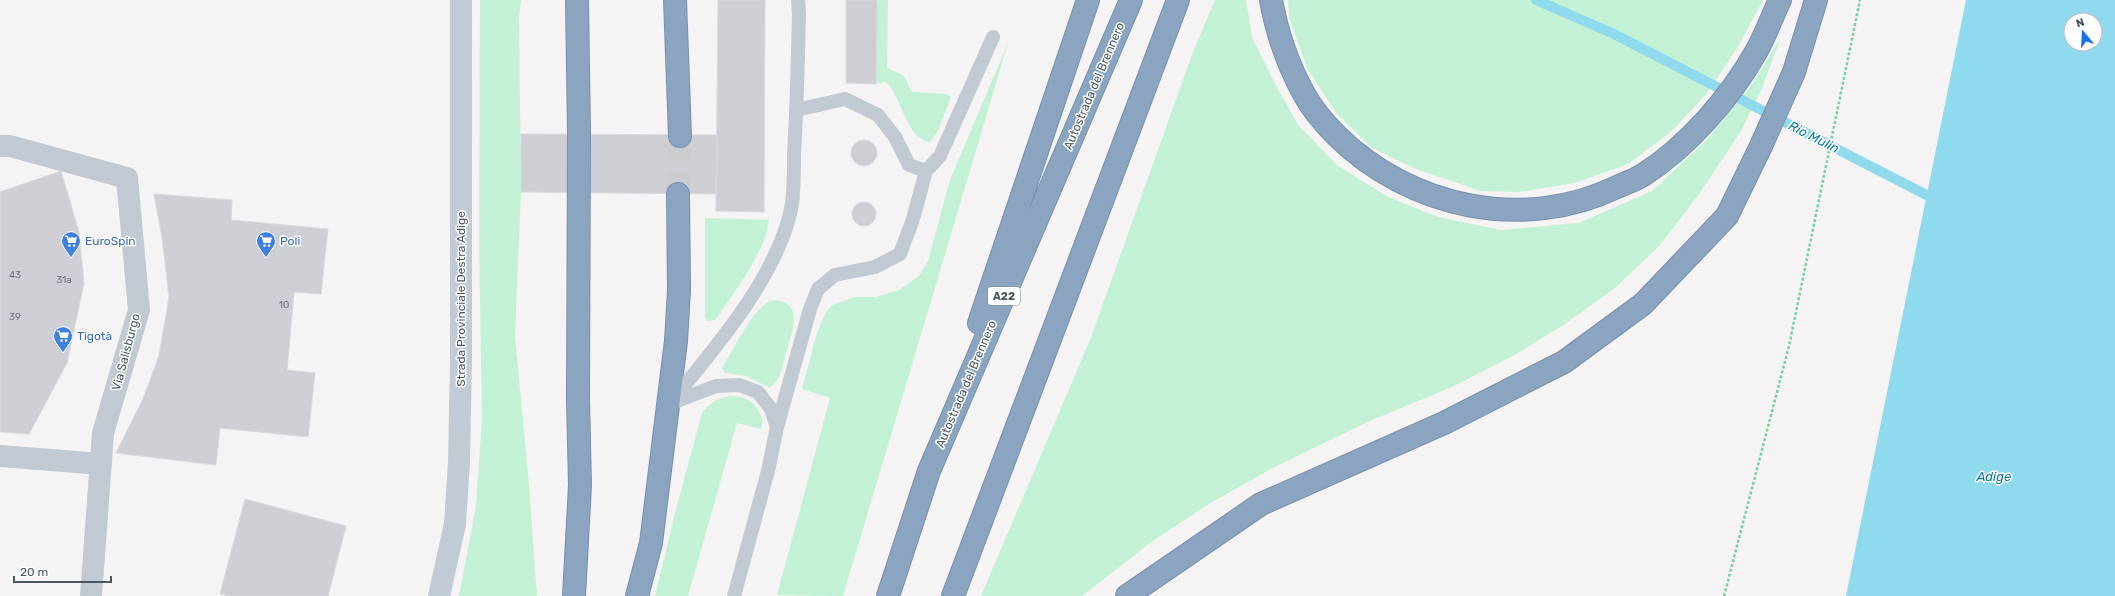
<svg xmlns="http://www.w3.org/2000/svg" width="2115" height="596" font-family="Rubik,sans-serif">
  <style>
    .green { fill: #c3f1d5 }
    .water { fill: #90daee; fill-rule: evenodd }
    .lines { fill: none; stroke-linecap: round; stroke-linejoin: round }
    .stream { stroke: #90daee; stroke-width: 10 }
    .building { fill: #cdcfd5; stroke: #d7d9de }
    .motorway-tunnel { stroke: #caccce; stroke-width: 22; stroke-dasharray: 22 11; stroke-linecap: butt }
    .motorway-casing { stroke: #7690ad; stroke-width: 24 }
    .path { stroke: #7ad0a6; stroke-width: 2.5; stroke-dasharray: 3 2; stroke-linecap: butt }
    .service { stroke: #c1cad2; stroke-width: 14 }
    .minor { stroke: #c1cad2; stroke-width: 22 }
    .secondary { stroke: #c1cbd6; stroke-width: 22 }
    .motorway { stroke: #8ba5c1; stroke-width: 22 }
    .labels { text-anchor: middle; dominant-baseline: central; stroke-width: 3; stroke-linejoin: round; paint-order: stroke }
    .number-label { font-size: 10px; fill: #6b747e }
    .shield { fill: #fff; stroke: #808990; stroke-width: 1 }
    .shield-label { font-size: 11px; font-weight: bold; fill: #4a5661 }
    .street-label { font-size: 12px; fill: #4a5661; stroke: #fff }
    .shop-label { font-size: 12px; fill: #366cbe; stroke: #fff; text-anchor: start }
    .water-label { font-size: 13px; font-style: italic; fill: #0c7c9b; stroke: #fff }
  </style>
  <rect width="100%" height="100%" fill="#f5f3f3"/>
  <path class="green" d="M480 0H521L519 19 521 192 515 336 529 485 537 596H459L476 506 482 418 479 237Z
    M877 0H888L887 68 903 75 912 92 947 94 951 97 938 131 930 142C906 139 902 97 886 82L876 84Z
    M1215 0H1246L1252 37 1272 78 1298 125 1338 166 1388 197 1438 217 1501 230 1579 223 1652 191 1707 140 1751 86 1781 37 1762 88 1741 131 1699 194 1660 245 1615 288 1562 326 1513 356 1454 386 1365 423 1273 468 1212 502 1154 540 1082 596H981L1090 340 1193 52Z
    M1288 0H1763L1739 45 1707 93 1673 130 1628 164 1575 183 1519 192 1481 191 1416 169 1372 148 1336 113 1307 68 1289 17Z
    M1008 43 843 596 777 595 830 398 802 389 817 333 825 314 832 305 854 297H876L899 290 919 276 928 261 950 180Z
    M705 218 769 220C767 250 732 295 715 320L707 321 705 317Z
    M771 301C804 298 793 329 787 349 783 363 782 378 770 388L746 376 725 373 722 368C733 351 753 307 771 301Z
    M731 396C749 397 757 404 763 421L761 429 737 423 688 596H655L675 513 702 413C710 402 718 398 731 396Z"/>
  <path class="water" d="M1966 0H2115V596H1846ZM2071 20H2095V44H2071Z"/>
  <g class="lines">
    <path class="stream" d="M1536 0 1614 34 1940 202"/>
  </g>
  <path class="building" d="M718 0H765L764 212 716 211Z
    M846 0H877L876 84 846 83Z
    M521 134 717 135 716 194 521 192Z
    M851 153a13 13 0 1 1 26 0a13 13 0 1 1-26 0Z
    M61 171 79 232 84 283 67 363 29 434 0 432V192Z
    M154 194 232 200 231 220 328 229 321 294 294 292 287 370 315 373 308 437 220 428 216 465 116 453 143 399 159 356 169 297 162 237Z
    M852 214a12 12 0 1 1 24 0a12 12 0 1 1-24 0Z
    M245 499 346 526 328 596H229L220 594Z"/>
  <g class="lines">
    <path class="motorway-tunnel" d="M678 194 680 136"/>
    <defs>
      <path id="motorway" d="M675 0 680 136
        M1271 0C1277 33 1288 65 1304 94 1312 109 1325 124 1337 136 1410 208 1524 232 1617 187 1626 183 1635 180 1643 175 1687 147 1730 98 1756 52 1765 36 1772 17 1780 0
        M979 323 1088 0
        M574 596 580 485 578 400 579 134 577 0
        M637 596 651 543 676 341 679 290 678 194
        M888 596 929 471 1131 0
        M953 596 1178 0
        M1127 596 1261 504 1444 423 1564 362 1643 304 1727 216 1761 146 1794 72 1816 0"/>
    </defs>
    <use href="#motorway" class="motorway-casing"/>
    <path class="path" d="M1724 596 1789 346 1860 0"/>
    <path class="service" d="M796 110 845 99 878 115 895 137 909 165 926 171 940 156 993 37
      M669 404C713 351 780 274 792 204 794 188 794 170 794 153 797 106 798 60 799 13L798 0
      M669 404 716 386 739 385 758 392 771 409 777 427 768 471 734 596
      M777 427 810 309 818 289 835 275 875 267 900 254 913 219 926 171"/>
    <path class="minor" d="M0 146H10L127 178 139 310 103 433 91 596
      M0 456 101 464"/>
    <path class="secondary" d="M439 596 455 524 459 463 461 358V0"/>
    <use href="#motorway" class="motorway"/>
  </g>
  <defs>
    <symbol id="supermarket-pin" viewBox="-11 -11 22 30"><path d="M0 17L-7.5 6A9.5 9.5 0 1 1 7.5 6Z" fill="#3f7fe0" stroke="#fff"/><path d="M-6-5.5h2.5l.6 2H6L4.5 2H-2.5L-4.4-4H-6ZM-1.5 3.2a1.3 1.3 0 1 0 .1 0ZM3 3.2a1.3 1.3 0 1 0 .1 0Z" fill="#fff"/></symbol>
  </defs>
  <g fill-rule="evenodd">
    <use href="#supermarket-pin" x="60" y="230" width="22" height="30"/>
    <use href="#supermarket-pin" x="255" y="230" width="22" height="30"/>
    <use href="#supermarket-pin" x="52" y="325" width="22" height="30"/>
  </g>
  <g class="labels">
    <g class="number-label">
      <text x="15" y="275">43</text>
      <text x="64" y="280">31a</text>
      <text x="284" y="305">10</text>
      <text x="15" y="317">39</text>
    </g>
    <rect class="shield" x="988" y="287" width="32" height="18" rx="3"/>
    <g class="shield-label">
      <text x="1004" y="296">A22</text>
    </g>
    <g class="street-label">
      <text transform="translate(1094 86) rotate(-67)">Autostrada del Brennero</text>
      <text transform="translate(461 299) rotate(-90)">Strada Provinciale Destra Adige</text>
      <text transform="translate(126 352) rotate(-75)">Via Salisburgo</text>
      <text transform="translate(966 384) rotate(-67)">Autostrada del Brennero</text>
    </g>
    <g class="shop-label">
      <text x="85" y="241">EuroSpin</text>
      <text x="280" y="241">Poli</text>
      <text x="77" y="336">Tigotà</text>
    </g>
    <g class="water-label">
      <text transform="translate(1814 137) rotate(27)">Rio Mulin</text>
      <text x="1994" y="476">Adige</text>
    </g>
  </g>
  <g transform="translate(2083 32) rotate(342)"><circle r="19" fill="#ffffff" stroke="#b7bbc0"/>
  <path d="M0-3L7 15L0 10L-7 15Z" fill="#1a73e8"/>
  <text y="-6" font-size="11" font-weight="bold" text-anchor="middle" fill="#4a5661">N</text>
  </g>
  <path d="M14 576v6h97v-6" fill="none" stroke="#4a5661" stroke-width="2"/>
  <text x="20" y="576" font-size="12" fill="#4a5661" stroke="#ffffff" stroke-width="3" paint-order="stroke">20 m</text>
</svg>
